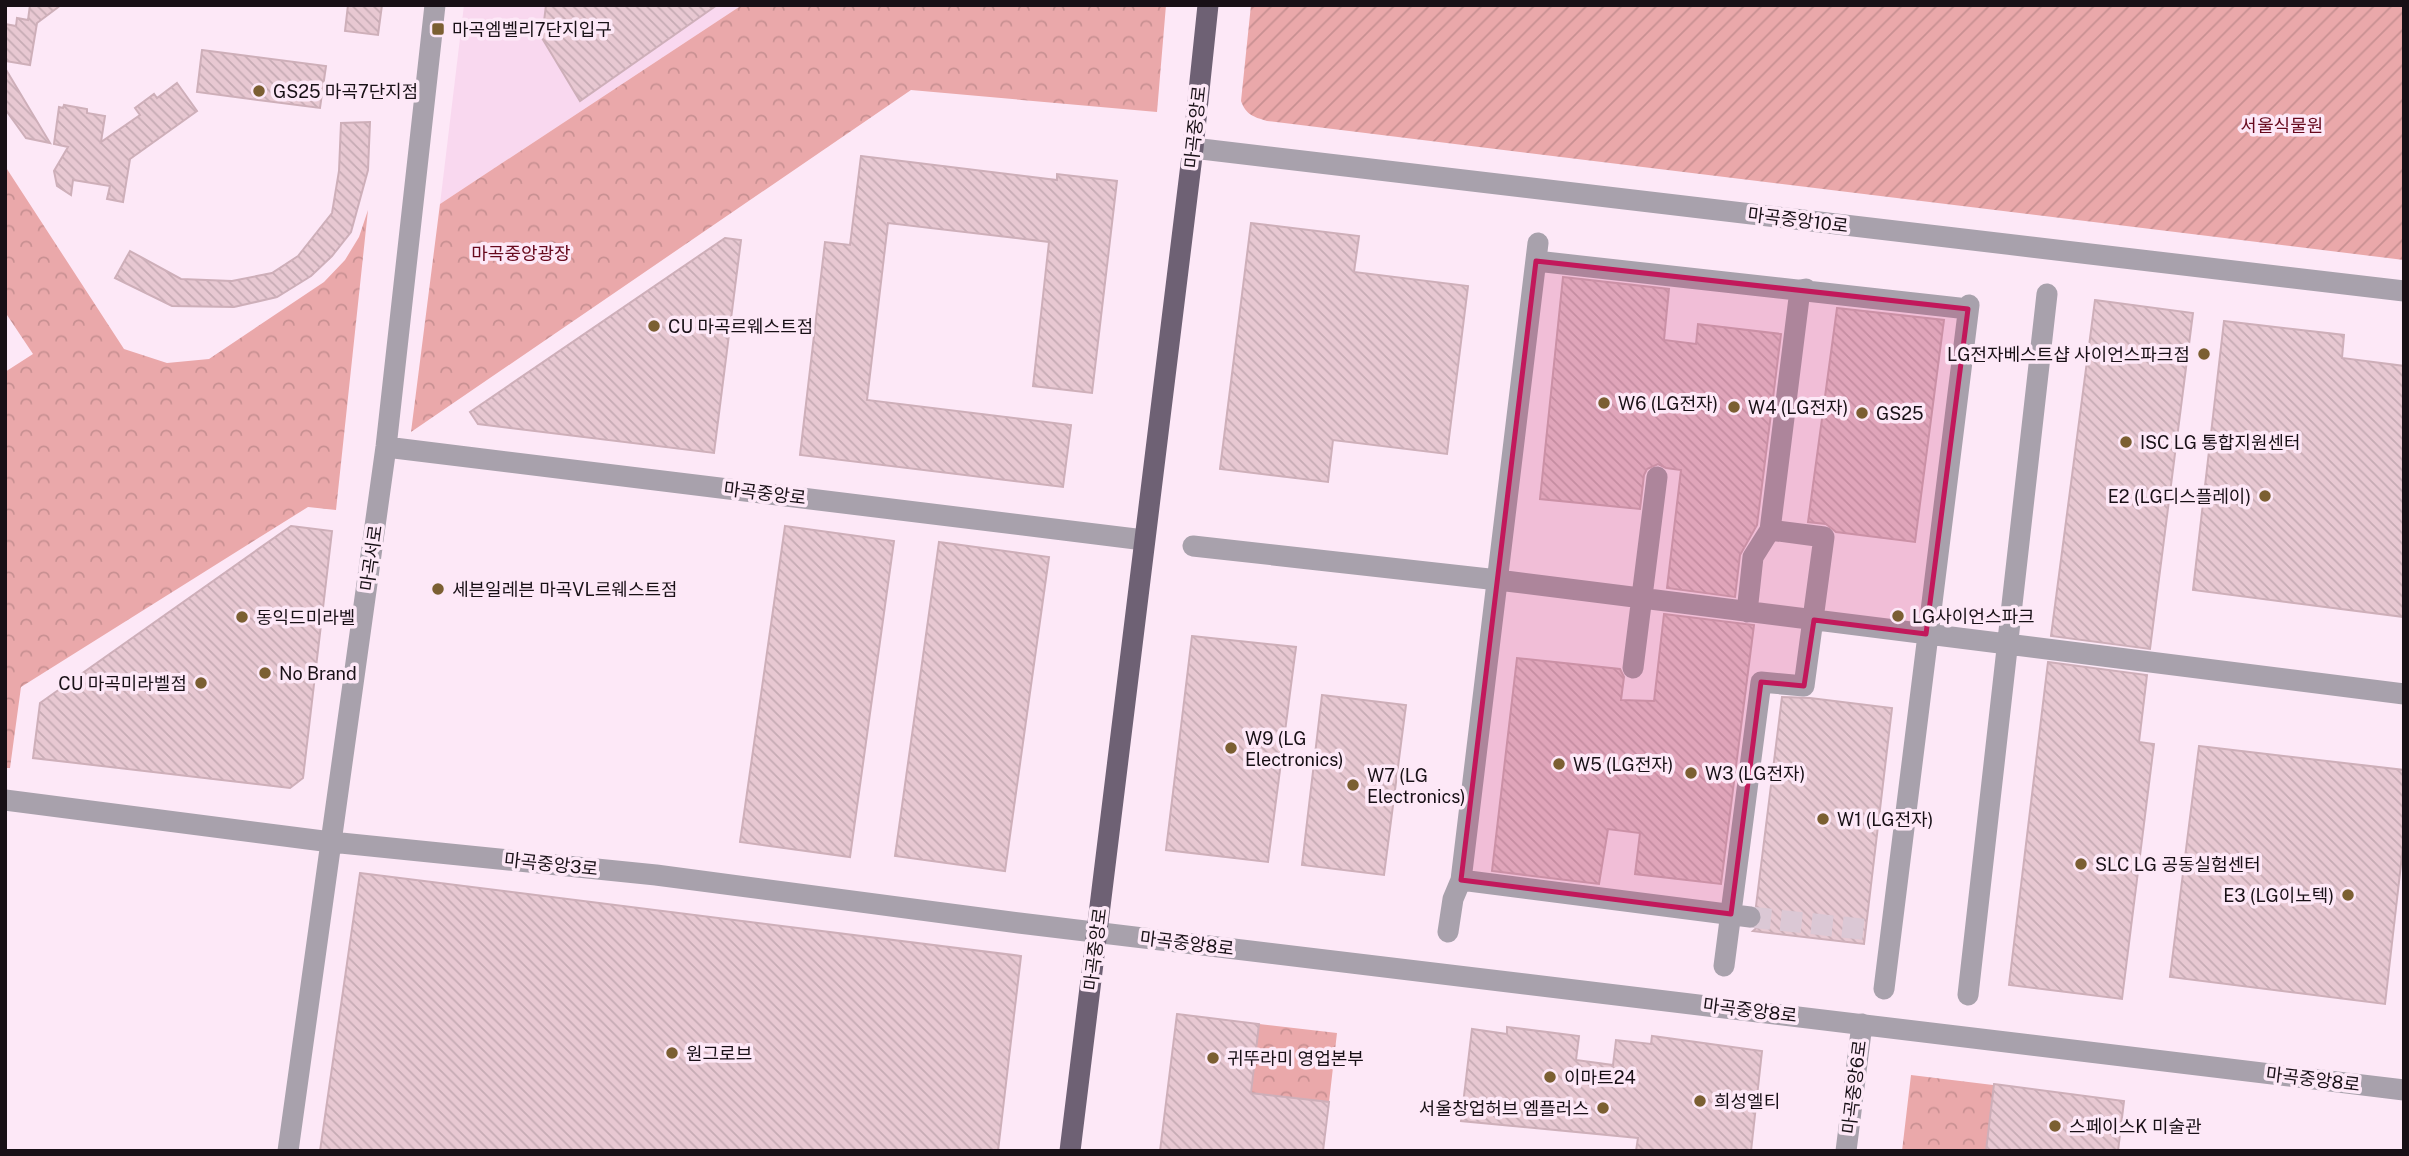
<svg xmlns="http://www.w3.org/2000/svg" width="2409" height="1156" font-family="'Public Sans','Noto Sans KR',sans-serif">
  <style>
    .built { fill: #f9d8ef }
    .park { fill: url(#park-crowns) }
    .garden { fill: url(#garden-furrows) }
    .building { fill: url(#building-back-hatch); stroke: #ceafb9; stroke-width: 2 }
    .lines { fill: none; stroke-linecap: round; stroke-linejoin: round }
    .minor-tunnel { stroke: #dbc8d5; stroke-width: 21; stroke-dasharray: 21 10; stroke-linecap: butt }
    .minor { stroke: #a8a1ac; stroke-width: 21 }
    .major { stroke: #6e6174; stroke-width: 21 }
    .marked { fill: #c2185b; fill-opacity: 0.2; stroke: #c2185b; stroke-width: 5; stroke-linejoin: round }
    .poi-dot { fill: #7b5f32; stroke: #fde8f7; stroke-width: 2.5 }
    .labels { text-anchor: middle; dominant-baseline: central; stroke-width: 7; stroke-linejoin: round; paint-order: stroke }
    .poi-label { font-size: 18px; fill: #181016; stroke: #fde8f7; text-anchor: start }
    .park-label { font-size: 18px; fill: #67091d; stroke: #fde8f7 }
    .street-label { font-size: 18px; fill: #181016; stroke: #fde8f7 }
  </style>
  <defs>
    <pattern id="park-crowns" width="20" height="18" patternUnits="userSpaceOnUse" patternTransform="scale(1.75)"><rect width="20" height="18" fill="#eaa8aa"/><path d="M2 6a3 3 0 1 1 6 0M12 15a3 3 0 1 1 6 0" fill="none" stroke="#c89092"/></pattern>
    <pattern id="garden-furrows" width="10" height="10" patternUnits="userSpaceOnUse" patternTransform="scale(1.75)"><rect width="10" height="10" fill="#eaa8aa"/><path d="M-1 1l2-2M0 10L10 0M9 11l2-2" fill="none" stroke="#c89092"/></pattern>
    <pattern id="building-back-hatch" width="6" height="6" patternUnits="userSpaceOnUse" patternTransform="scale(1.75)"><rect width="6" height="6" fill="#e8c8d2"/><path d="M-1 5l2 2M0 0l6 6M5-1l2 2" fill="none" stroke="#c6abb4"/></pattern>
  </defs>
  <rect width="100%" height="100%" fill="#fde8f7"/>
  <path class="built" d="M464 5H742L440 204Z"/>
  <path class="park" d="M742 5H1166L1157 112 911 90 411 432 440 204Z
    M5 166 124 349 167 363 209 359 324 282 345 260 359 237 368 210 336 510 308 507 21 687 10 768H5V372L33 354 5 312Z
    M1259 1024 1337 1033 1329 1102 1251 1093Z
    M1911 1075 2124 1101 2118 1151H1902Z"/>
  <path class="garden" d="M1251 5H2404V260L1267 121C1254 117 1246 115 1241 101Z"/>
  <path class="building" d="M30 5H61L37 23 30 65 5 61V24L16 26 17 18 28 20Z
    M348 5H382L378 35 345 31Z
    M546 5H717L580 101 542 38Z
    M202 50 326 66 320 108 197 92Z
    M5 68 50 143 26 138 5 109Z
    M177 83 197 111 130 159 123 202 107 199 110 186 73 180 71 195 57 186 54 171 68 147 54 144 59 107 63 108 64 105 87 109V113L105 116 101 142 140 115 135 108 154 94 157 98Z
    M370 122 368 170 351 232 332 256 311 276 277 297 234 307 172 306 115 278 130 251 181 279 232 281 272 273 298 256 332 213 339 171 341 123Z
    M861 156 1057 180V174L1117 181 1092 393 1033 386 1049 242 888 223 867 400 1071 425 1063 487 800 455 825 242 850 245Z
    M1251 223 1359 236 1354 272 1468 286 1447 454 1333 440 1328 482 1220 469Z
    M725 238 741 240 714 453 478 424 470 412Z
    M1563 277 1669 289 1664 340 1696 344 1698 324 1781 334 1757 525 1740 555 1735 597 1667 588 1681 470 1666 468 1658 464 1647 469 1644 475 1640 509 1540 499Z
    M2095 300 2193 313 2150 649 2051 636Z
    M1837 308 1944 320 1915 542 1836 532 1826 524 1808 522Z
    M2224 321 2344 335 2342 358 2404 366V617L2193 590Z
    M291 526 332 531 303 778 290 788 33 758 40 703Z
    M785 526 894 541 850 857 740 842Z
    M939 542 1049 557 1005 871 895 856Z
    M1664 614 1754 625 1721 884 1635 874 1640 833 1608 829 1599 884 1492 871 1517 658 1620 669 1624 677 1621 700 1654 701Z
    M1192 636 1296 647 1268 862 1166 850Z
    M2048 662 2147 675 2139 742 2154 744 2122 999 2009 985Z
    M1322 695 1406 705 1384 875 1302 865Z
    M1782 697 1810 698 1892 708 1864 944 1753 931 1761 924 1763 918 1762 911 1756 906Z
    M2199 746 2404 770V838L2385 1004 2170 977Z
    M360 873 1021 956 998 1151H320Z
    M1177 1014 1259 1024 1251 1093 1329 1102 1323 1151H1160Z
    M1507 1027 1579 1036 1576 1060 1613 1065 1616 1040 1651 1044 1652 1036 1762 1051 1751 1151H1636L1638 1138 1461 1121 1472 1029 1507 1034Z
    M1994 1084 2124 1101 2118 1151H1986Z"/>
  <g class="lines">
    <path class="minor-tunnel" d="M1750 917 1870 930"/>
    <path class="minor" d="M1193 148 2404 291
      M1536 261 1968 309
      M386 447 1144 540
      M1193 546 1498 580 2404 694
      M1747 612 1753 557 1770 530
      M1633 668 1657 477
      M5 800 331 842 656 875 1019 923 2404 1090
      M1461 880 1750 917
      M1448 932 1453 899 1461 880 1538 243
      M1724 966 1761 682 1804 686 1824 537 1770 530 1800 290 1806 289
      M1884 989 1969 305
      M1968 995 2047 294
      M288 1151 386 447 435 5
      M1846 1151 1862 1024"/>
    <path class="major" d="M1070 1151 1193 148 1208 5"/>
  </g>
  <path class="marked" d="M1536 261 1968 309 1926 634 1814 620 1804 686 1761 682 1731 914 1461 880Z"/>
  <g class="poi-dot">
    <rect x="431" y="22" width="14" height="14" rx="3.5"/>
    <circle cx="259" cy="91" r="7"/>
    <circle cx="654" cy="326" r="7"/>
    <circle cx="2204" cy="354" r="7"/>
    <circle cx="1604" cy="403" r="7"/>
    <circle cx="1734" cy="407" r="7"/>
    <circle cx="1862" cy="413" r="7"/>
    <circle cx="2126" cy="442" r="7"/>
    <circle cx="2265" cy="496" r="7"/>
    <circle cx="438" cy="589" r="7"/>
    <circle cx="1898" cy="616" r="7"/>
    <circle cx="242" cy="617" r="7"/>
    <circle cx="265" cy="673" r="7"/>
    <circle cx="201" cy="683" r="7"/>
    <circle cx="1231" cy="748" r="7"/>
    <circle cx="1559" cy="764" r="7"/>
    <circle cx="1691" cy="773" r="7"/>
    <circle cx="1353" cy="785" r="7"/>
    <circle cx="1823" cy="819" r="7"/>
    <circle cx="2081" cy="864" r="7"/>
    <circle cx="2348" cy="895" r="7"/>
    <circle cx="672" cy="1053" r="7"/>
    <circle cx="1213" cy="1058" r="7"/>
    <circle cx="1550" cy="1077" r="7"/>
    <circle cx="1700" cy="1101" r="7"/>
    <circle cx="1603" cy="1108" r="7"/>
    <circle cx="2055" cy="1126" r="7"/>
  </g>
  <g class="labels">
    <g class="poi-label">
      <text x="452" y="29">마곡엠벨리7단지입구</text>
      <text x="273" y="91">GS25 마곡7단지점</text>
      <text x="668" y="326">CU 마곡르웨스트점</text>
      <text x="2190" y="354" text-anchor="end">LG전자베스트샵 사이언스파크점</text>
      <text x="1618" y="403">W6 (LG전자)</text>
      <text x="1748" y="407">W4 (LG전자)</text>
      <text x="1876" y="413">GS25</text>
      <text x="2140" y="442">ISC LG 통합지원센터</text>
      <text x="2251" y="496" text-anchor="end">E2 (LG디스플레이)</text>
      <text x="452" y="589">세븐일레븐 마곡VL르웨스트점</text>
      <text x="1912" y="616">LG사이언스파크</text>
      <text x="256" y="617">동익드미라벨</text>
      <text x="279" y="673">No Brand</text>
      <text x="187" y="683" text-anchor="end">CU 마곡미라벨점</text>
      <text x="1245" y="738">W9 (LG<tspan x="1245" dy="21">Electronics)</tspan></text>
      <text x="1573" y="764">W5 (LG전자)</text>
      <text x="1705" y="773">W3 (LG전자)</text>
      <text x="1367" y="775">W7 (LG<tspan x="1367" dy="21">Electronics)</tspan></text>
      <text x="1837" y="819">W1 (LG전자)</text>
      <text x="2095" y="864">SLC LG 공동실험센터</text>
      <text x="2334" y="895" text-anchor="end">E3 (LG이노텍)</text>
      <text x="686" y="1053">원그로브</text>
      <text x="1227" y="1058">귀뚜라미 영업본부</text>
      <text x="1564" y="1077">이마트24</text>
      <text x="1714" y="1101">희성엘티</text>
      <text x="1589" y="1108" text-anchor="end">서울창업허브 엠플러스</text>
      <text x="2069" y="1126">스페이스K 미술관</text>
    </g>
    <g class="park-label">
      <text x="2282" y="125">서울식물원</text>
      <text x="521" y="253">마곡중앙광장</text>
    </g>
    <g class="street-label">
      <text transform="translate(1195 127) rotate(-84)">마곡중앙로</text>
      <text transform="translate(1798 220) rotate(7)">마곡중앙10로</text>
      <text transform="translate(765 493) rotate(7)">마곡중앙로</text>
      <text transform="translate(371 558) rotate(-82)">마곡서로</text>
      <text transform="translate(551 864) rotate(6)">마곡중앙3로</text>
      <text transform="translate(1187 943) rotate(7)">마곡중앙8로</text>
      <text transform="translate(1095 949) rotate(-83)">마곡중앙로</text>
      <text transform="translate(1750 1010) rotate(7)">마곡중앙8로</text>
      <text transform="translate(2313 1079) rotate(7)">마곡중앙8로</text>
      <text transform="translate(1854 1087) rotate(-83)">마곡중앙6로</text>
    </g>
  </g>
  <rect width="2409" height="1156" fill="none" stroke="#181016" stroke-width="14"/>
</svg>
